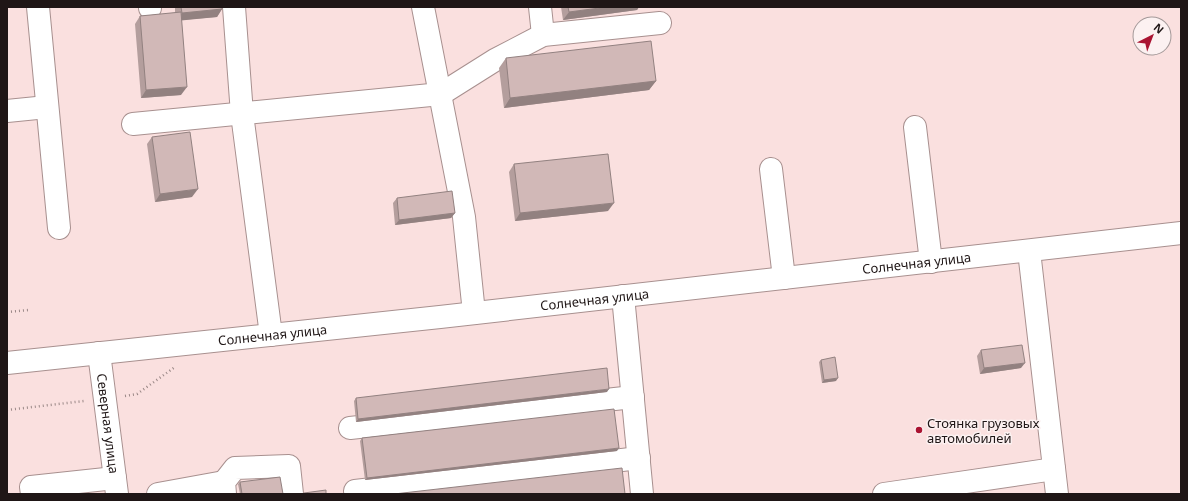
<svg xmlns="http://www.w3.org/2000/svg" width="1188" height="501" font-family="'Noto Sans',sans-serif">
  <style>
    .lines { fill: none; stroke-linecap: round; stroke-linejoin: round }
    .minor-casing { stroke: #a8908f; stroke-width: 24 }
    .path { stroke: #9a8887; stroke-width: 2.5; stroke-dasharray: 1 3; stroke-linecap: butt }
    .minor { stroke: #fff; stroke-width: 22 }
    .wall { fill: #b49e9d }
    .shaded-wall { fill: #928180 }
    .building { fill: #d1b8b7; stroke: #928180 }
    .poi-dot { fill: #aa1331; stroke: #fcf1f1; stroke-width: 1.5 }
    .labels { text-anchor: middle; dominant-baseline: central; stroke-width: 3; stroke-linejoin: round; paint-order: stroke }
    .street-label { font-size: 13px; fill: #1f1616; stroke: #fcf1f1 }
    .poi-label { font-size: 13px; fill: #1f1616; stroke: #fcf1f1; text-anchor: start }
  </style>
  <rect width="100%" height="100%" fill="#fae0df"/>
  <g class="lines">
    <defs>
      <g id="minor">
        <path d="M38 7 59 228"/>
        <path d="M150 7V8"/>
        <path d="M234 7 242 114 271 335"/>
        <path d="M423 7 464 217 474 313"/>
        <path d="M540 7 543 35"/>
        <path d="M7 111 47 107"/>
        <path d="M133 124 441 94 495 60 543 35 660 23"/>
        <path d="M915 127 931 262"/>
        <path d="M771 169 784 278"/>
        <path d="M1029 251 1057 494"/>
        <path d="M623 296 642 494"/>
        <path id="s1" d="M99 353 117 494"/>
        <path id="s2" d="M7 363 440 317 1181 233"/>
        <path d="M350 428 633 397"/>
        <path d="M355 491 639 458"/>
        <path d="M32 494 31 487 115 478"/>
        <path d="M158 494 224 482"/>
        <path d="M225 494 224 482 235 468 289 466 292 494"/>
        <path d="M884 494 1054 469"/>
      </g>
    </defs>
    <use href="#minor" class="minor-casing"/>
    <path class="path" d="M7 312 29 310
      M125 396 137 394 175 367
      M7 410 84 401"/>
    <use href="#minor" class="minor"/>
  </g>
  <path class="wall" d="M175 7H222V9L217 17 181 20V95L141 98 135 24 140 16 175 13Z
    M561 7H639L637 10 563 20Z
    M506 58 656 81 649 90 504 108 499 68Z
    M152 137 192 197 155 202 147 144Z
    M514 164 608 211 515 221 509 172Z
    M397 198 455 213 451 218 395 225 393 203Z
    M981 350 1021 368 980 374 977 356Z
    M821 360 836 381 822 383 819 362Z
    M607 392 356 422 354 401 356 398Z
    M362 438 617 451 365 480 360 441Z
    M240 482 283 494H240L238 484Z"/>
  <path class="shaded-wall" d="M607 7H639L637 10 563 20 569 12Z
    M222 9 217 17 176 21 182 13Z
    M656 81 649 90 504 108 510 98Z
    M187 87 181 95 141 98 146 90Z
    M198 189 192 197 155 202 160 194Z
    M614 203 608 211 515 221 520 213Z
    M455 213 451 218 395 225 399 220Z
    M1025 363 1021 368 980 374 984 368Z
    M838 378 836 381 822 383 824 380Z
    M609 389 607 392 356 422 358 419Z
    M619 448 617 451 365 480 367 478Z"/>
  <path class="building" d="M181 7H222V9L182 13Z
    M568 7H607L569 12Z
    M181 12 187 87 146 90 140 16Z
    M651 41 656 81 510 98 506 58Z
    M190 132 198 189 160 194 152 137Z
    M608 154 614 203 520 213 514 164Z
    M452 191 455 213 399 220 397 198Z
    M1022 345 1025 363 984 368 981 350Z
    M835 357 838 378 824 380 821 360Z
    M607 368 609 389 358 419 356 398Z
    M614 409 619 448 367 478 362 438Z
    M622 468 625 494H394Z
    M280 477 283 494H242L240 482Z
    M326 490V494H304V493Z"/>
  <circle class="poi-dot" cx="919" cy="430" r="4"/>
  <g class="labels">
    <g class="street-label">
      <text stroke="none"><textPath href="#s2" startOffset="915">Солнечная улица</textPath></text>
      <text stroke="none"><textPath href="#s2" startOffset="591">Солнечная улица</textPath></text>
      <text stroke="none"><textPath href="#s2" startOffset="267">Солнечная улица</textPath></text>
      <text stroke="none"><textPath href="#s1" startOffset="71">Северная улица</textPath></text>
    </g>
    <g class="poi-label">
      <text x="927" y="423">Стоянка грузовых<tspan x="927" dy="15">автомобилей</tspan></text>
    </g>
  </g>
  <rect width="1188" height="501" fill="none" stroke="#1f1616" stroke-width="16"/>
  <g transform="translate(1152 36) rotate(42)"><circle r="19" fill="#fcf1f1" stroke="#a49999"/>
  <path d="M0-3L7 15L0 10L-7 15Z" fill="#aa1331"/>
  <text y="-6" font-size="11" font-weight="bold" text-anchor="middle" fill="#1f1616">N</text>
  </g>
</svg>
